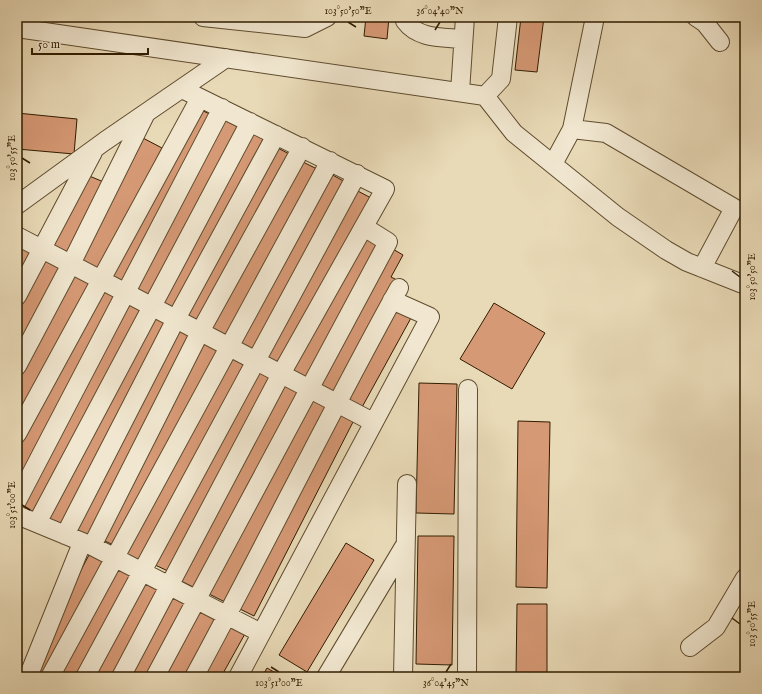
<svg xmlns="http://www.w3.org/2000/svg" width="762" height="694" font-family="'IM FELL English',serif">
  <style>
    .building { fill: #d69975; stroke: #311c00 }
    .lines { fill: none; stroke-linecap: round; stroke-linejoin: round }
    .minor-casing { stroke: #5f4c2e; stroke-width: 20 }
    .minor { stroke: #f1e7d0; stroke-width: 18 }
    .ticks { fill: none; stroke: #311c00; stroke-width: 1.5 }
    .neatline { fill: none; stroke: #311c00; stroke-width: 1.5 }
    .ticks-label { font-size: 10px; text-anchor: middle; fill: #311c00 }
  </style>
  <rect width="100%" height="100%" fill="#e9dab7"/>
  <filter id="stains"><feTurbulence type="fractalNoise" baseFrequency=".005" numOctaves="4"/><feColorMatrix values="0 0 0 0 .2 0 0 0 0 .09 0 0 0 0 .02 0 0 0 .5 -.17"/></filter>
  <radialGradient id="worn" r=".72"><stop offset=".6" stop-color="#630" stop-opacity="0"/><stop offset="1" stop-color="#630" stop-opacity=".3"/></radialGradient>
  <path class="building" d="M366 17H389L387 39 364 36Z
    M521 17H544L537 72 515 70Z
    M199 109 214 116 124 285 110 277Z
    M17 113 77 119 74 154 17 149Z
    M222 119 240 128 150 299 132 289Z
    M250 132 267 141 176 312 159 303Z
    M141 137 162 148 98 273 77 261Z
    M276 147 291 155 198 324 183 316Z
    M301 161 319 170 227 339 209 329Z
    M329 173 347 183 255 352 237 342Z
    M87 175 106 183 70 253 51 245Z
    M354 189 373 199 282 368 264 358Z
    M364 237 380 245 306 379 291 371Z
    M17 240 37 250 17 285Z
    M391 248 403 255 391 277 397 280 334 395 316 385Z
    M45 260 63 268 17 354V312Z
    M72 274 93 283 17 421V378Z
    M104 289 118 296 17 490V445Z
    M129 300 144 308 36 513 21 505Z
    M494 303 545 333 512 389 460 359Z
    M393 308 411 318 361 409 344 399Z
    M152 313 169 321 63 526 47 517Z
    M178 327 194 336 90 538 74 530Z
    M203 340 222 349 115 546 99 538Z
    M231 354 247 363 141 562 123 553Z
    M254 368 274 377 170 572 153 564Z
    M283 382 299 391 195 588 179 580Z
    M419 383 457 384 454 514 416 513Z
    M310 397 326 406 225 602 209 594Z
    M338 411 354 420 254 616 238 608Z
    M518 421 550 422 547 588 516 587Z
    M418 536H454L452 665 416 664Z
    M346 543 374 560 307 672 279 655Z
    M90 553 108 563 45 677H32L61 608Z
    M117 566 135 576 79 677H56Z
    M145 581 162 590 114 677H91Z
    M170 596 188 606 149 677H125Z
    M517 604H547V677H516Z
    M199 611 217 621 186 677H163Z
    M228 622 246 632 221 677H198Z
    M267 668 283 677H262Z"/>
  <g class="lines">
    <defs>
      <path id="minor" d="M203 17 305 28 327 17
        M405 17V21C418 39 442 37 462 39
        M696 17 705 23 720 42
        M17 28 485 96 514 133 618 217 666 250 687 262 745 285
        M460 92 465 17
        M485 96 501 79 508 17
        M572 129 606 133 734 208 702 268
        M553 164 572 129 595 17
        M17 205 105 141 226 58
        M17 236 373 422
        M17 296 93 152
        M17 366 71 264 146 113
        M17 434 200 98
        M17 501 222 108
        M17 515 92 546 261 633
        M37 523 250 122
        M65 535 176 319 276 135
        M92 546 200 332 302 147
        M690 647 716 627 745 578
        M28 677 82 543
        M50 677 330 161
        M85 677 357 174
        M121 677 281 374 385 189 182 89
        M155 677 388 242 364 227
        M194 677C264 548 328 416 399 288
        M238 677 430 317 392 300
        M326 677 405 545
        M403 677 407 484
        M467 677 468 389"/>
    </defs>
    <use href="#minor" class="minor-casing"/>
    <use href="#minor" class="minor"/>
  </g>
  <path class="ticks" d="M348 22 356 27M435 30 440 22M22 158 30 163M732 271 740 277M22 505 30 510M732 618 740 624M271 667 279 672M446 672 451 664"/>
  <rect width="762" height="694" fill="none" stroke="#e9dab7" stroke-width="44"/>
  <path d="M32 48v6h116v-6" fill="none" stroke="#311c00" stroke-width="2"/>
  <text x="38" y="48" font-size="12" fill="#311c00" stroke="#f1e7d0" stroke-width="3" paint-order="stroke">50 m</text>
  <rect x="22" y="22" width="718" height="650" class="neatline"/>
  <g class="ticks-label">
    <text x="348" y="14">103°50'50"E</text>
    <text x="440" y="14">36°04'40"N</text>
    <text transform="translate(11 158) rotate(-90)" y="4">103°50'55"E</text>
    <text transform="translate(751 277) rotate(-90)" y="4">103°50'50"E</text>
    <text transform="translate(11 505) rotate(-90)" y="4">103°51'00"E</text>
    <text transform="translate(751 624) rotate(-90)" y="4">103°50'55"E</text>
    <text x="279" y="686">103°51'00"E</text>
    <text x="446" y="686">36°04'45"N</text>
  </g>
  <rect width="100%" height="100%" filter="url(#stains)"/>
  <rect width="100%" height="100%" fill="url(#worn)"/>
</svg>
